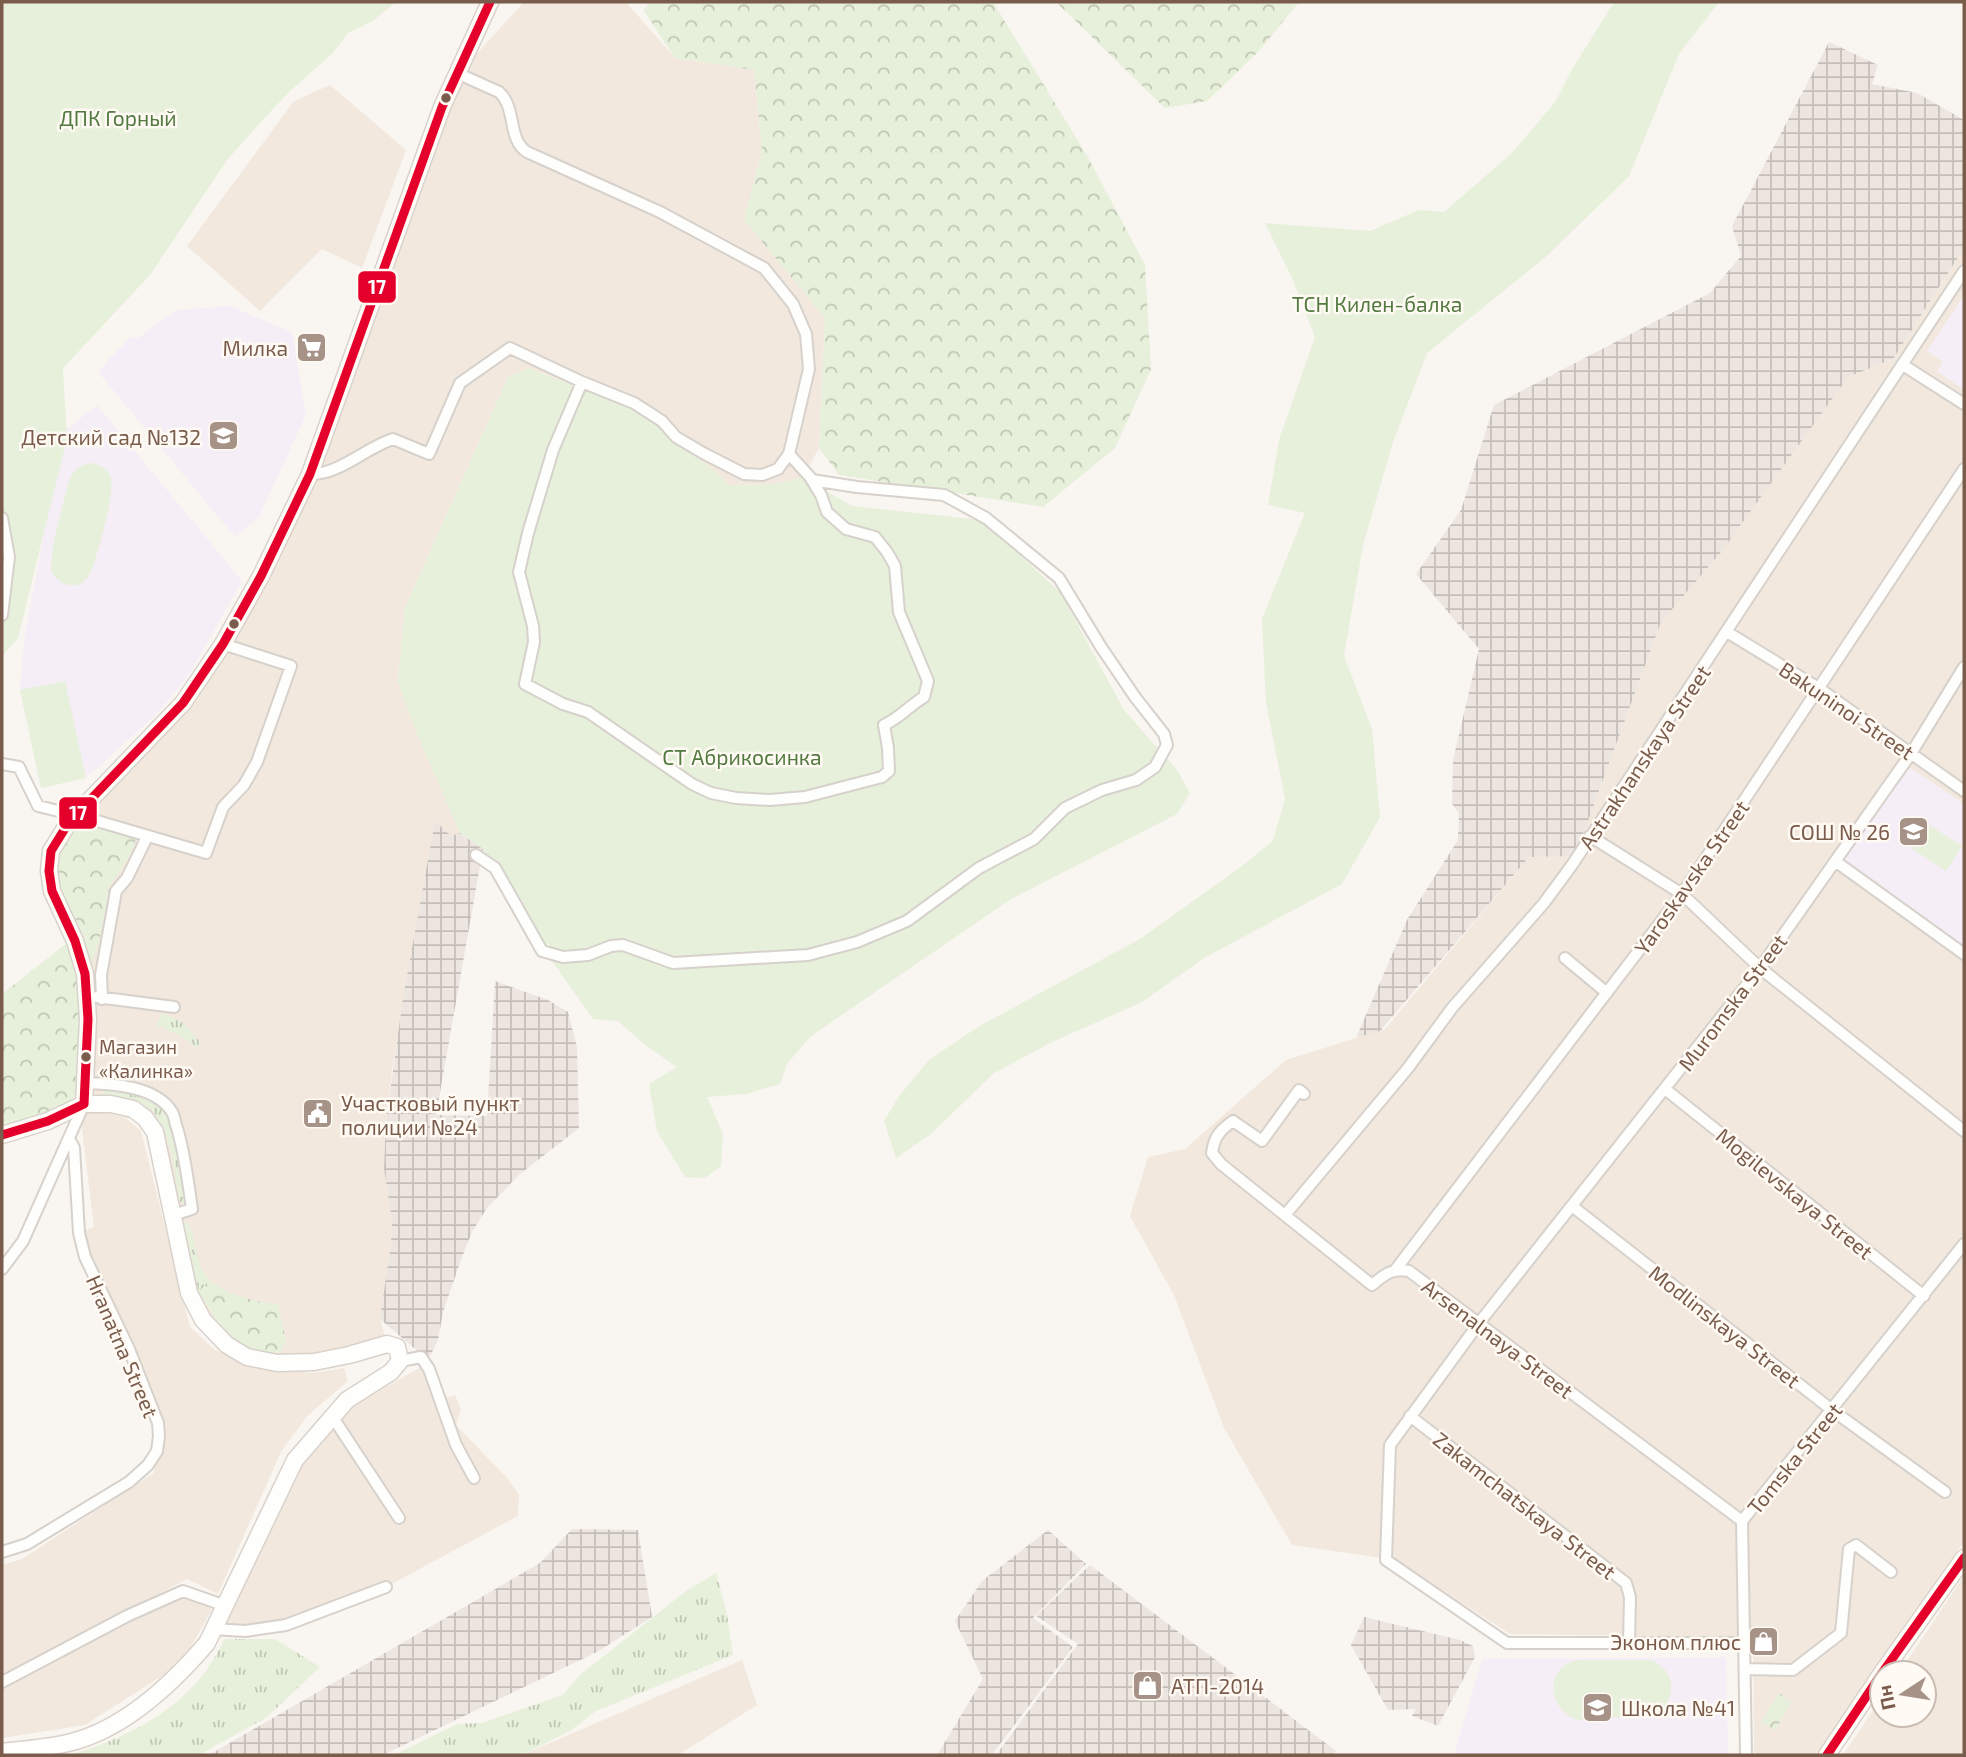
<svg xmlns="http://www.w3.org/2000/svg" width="1966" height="1757" font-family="'Exo 2',sans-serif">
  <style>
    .residential { fill: #f2e8de }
    .industrial { fill: url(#industrial-grid) }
    .education { fill: #f6eef6 }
    .grass { fill: url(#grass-tufts) }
    .forest { fill: url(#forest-crowns) }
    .garden { fill: #e7f0db }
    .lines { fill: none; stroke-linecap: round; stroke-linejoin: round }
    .street-casing { stroke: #d7d1cb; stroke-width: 14 }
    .secondary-casing { stroke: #d9d2cb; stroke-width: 19 }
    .street { stroke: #fefefd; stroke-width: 10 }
    .secondary { stroke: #fefefd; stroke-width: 16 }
    .bus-1-casing { stroke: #fffaf3; stroke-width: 14 }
    .bus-1 { stroke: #e4002b; stroke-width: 9 }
    .bus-dot { fill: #7a5c4d; stroke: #fffaf3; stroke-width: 2.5 }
    .labels { text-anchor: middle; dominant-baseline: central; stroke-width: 5; stroke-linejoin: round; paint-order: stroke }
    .bus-label { font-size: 19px; fill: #7a5c4d; stroke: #fffaf3; text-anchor: start }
    .park-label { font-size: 21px; fill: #537a41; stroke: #fffaf3 }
    .poi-label { font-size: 21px; fill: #7a5c4d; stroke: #fffaf3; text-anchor: end }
    .street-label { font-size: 21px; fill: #7a5c4d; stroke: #fffaf3 }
    .line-badge { stroke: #fffaf3; stroke-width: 2.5 }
    .badge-label { font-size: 19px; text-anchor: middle; font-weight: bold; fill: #fff }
  </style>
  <defs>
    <pattern id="industrial-grid" width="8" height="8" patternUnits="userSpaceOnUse" patternTransform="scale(1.75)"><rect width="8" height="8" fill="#ede5e0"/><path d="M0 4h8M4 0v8" fill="none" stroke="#c5bdb8"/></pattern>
    <pattern id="grass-tufts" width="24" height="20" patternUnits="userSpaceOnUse" patternTransform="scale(1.75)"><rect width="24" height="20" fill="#e7f0db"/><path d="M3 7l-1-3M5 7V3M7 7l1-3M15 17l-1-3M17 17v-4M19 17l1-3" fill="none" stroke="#c0c6b4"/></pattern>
    <pattern id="forest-crowns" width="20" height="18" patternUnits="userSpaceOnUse" patternTransform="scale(1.75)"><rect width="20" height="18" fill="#e7f0db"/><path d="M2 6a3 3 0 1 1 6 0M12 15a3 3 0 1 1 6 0" fill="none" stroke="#c0c6b4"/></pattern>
  </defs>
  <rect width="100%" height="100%" fill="#f9f5f0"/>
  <path class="residential" d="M524 2H626L675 58 754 70 762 151 744 220 825 318 819 448 803 477 776 484 729 485 651 416 529 368 508 377 405 608 398 681 460 833 451 836 435 822 393 1064 386 1122 384 1168 392 1221 391 1243 380 1319 387 1344 349 1355 247 1357 203 1320 145 1118 84 1104 88 1019 50 850 181 697 269 576 462 70Z
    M330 85 406 150 362 268 322 249 260 311 187 246 294 101Z
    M1964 248V1541L1820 1755H1754L1753 1637 1510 1634 1396 1560 1292 1545 1224 1428 1174 1295 1130 1216 1148 1157 1185 1149 1286 1060 1385 1029 1529 857 1575 856 1661 622 1848 377 1893 359Z
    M89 1112H104L126 1118 141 1131 190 1327 215 1350 255 1366 313 1373 344 1368 348 1381 307 1416 281 1452 218 1594 187 1579 2 1677V1565L22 1559 154 1473 159 1435 79 1233 94 1227 81 1121Z
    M432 1361 447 1398 455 1395 461 1409 456 1425 507 1478 519 1495 518 1516 386 1587 287 1626 214 1631 298 1466 348 1408Z
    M1964 1576V1755H1843L1882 1697V1715H1924V1673H1899Z
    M184 1594 212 1609 182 1663 85 1725 2 1738V1683Z
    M742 1660 757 1705 678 1755H522Z"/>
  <path class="industrial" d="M1829 42 1878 65 1872 84 1917 93 1964 120V248L1893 359 1848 377 1721 552 1661 622 1575 856 1529 857 1380 1031 1356 1038 1407 920 1458 840 1459 813 1452 804 1453 760 1479 649 1416 574 1461 510 1494 405 1710 293 1741 256 1732 226Z
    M435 821 451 836 460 833 483 849 436 1115 487 1116 495 981 548 1000 568 1012 577 1047 579 1128 520 1174 487 1208 472 1232 462 1257 443 1312 438 1340 428 1360 380 1319 391 1243 392 1221 384 1168 386 1122 403 998Z
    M572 1529 638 1530 652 1617 597 1652 383 1755H209L540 1563Z
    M1048 1530 1086 1564 1033 1618 1073 1647 992 1755H937L983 1679 955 1621 982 1581Z
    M1090 1565 1336 1751 1333 1755H996L1078 1644 1036 1616Z
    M1364 1617 1460 1640 1473 1646 1475 1657 1438 1726 1412 1716 1416 1709 1388 1710 1351 1645Z"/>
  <path class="education" d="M1964 295V390L1937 371 1943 362 1927 351Z
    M229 306 292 332 306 415 259 517 235 537 99 373 108 360 131 337 138 338 176 310Z
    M97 405 242 581 190 673 158 713 86 778 41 788 20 690 24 640 63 432Z
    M1911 768 1964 804V947L1843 859 1902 774Z
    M1726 1657 1728 1755H1454L1482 1659Z"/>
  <path class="grass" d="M162 1013 182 1022 201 1043 197 1048 179 1035 156 1025Z
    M113 1087C135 1094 157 1097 170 1117L188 1204 186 1206 178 1200C177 1175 169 1115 143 1104 130 1098 114 1098 100 1096L107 1088Z
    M185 1222 190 1225 201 1269 209 1280 199 1292 183 1225Z
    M716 1573 727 1614 733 1655 596 1711 570 1731 522 1755H394L457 1724 482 1723 563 1695 580 1675 686 1591Z
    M224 1639H275L320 1667 267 1717 199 1755H69C133 1737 198 1702 224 1639Z"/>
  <path class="forest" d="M649 2H993L1089 159 1145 265 1151 369 1115 448 1043 507 839 475 819 448 825 318 744 220 762 151 754 70 675 58 644 11Z
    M1056 2H1299L1259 51 1207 101 1165 108Z
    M83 821 137 837 129 857 109 887 101 933 92 964 86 963 53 884 59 841 70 829Z
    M67 943 76 972 79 990 80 1018 78 1093 64 1111 2 1130V994Z
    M209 1280C227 1295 256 1302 278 1304L286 1341 281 1352C241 1357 216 1324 199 1292Z
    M1779 1693 1792 1702 1775 1730 1761 1722Z"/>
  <path class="garden" d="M2 2H396L371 22 348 33 332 54 290 91 258 125 227 160 150 275 63 368 67 438 18 638 2 656Z
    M1614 2H1719L1679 54 1629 176 1548 255 1427 353 1393 442 1363 545 1344 656 1372 729 1380 817 1342 884 1204 958 1142 1002 1052 1042 994 1073 932 1133 896 1158 884 1121 899 1096 929 1060 978 1027 1140 939 1238 869 1273 841 1285 799 1266 702 1262 619 1305 513 1268 505 1279 440 1315 337 1292 278 1265 223 1370 231 1419 210 1444 212 1512 153 1556 101 1571 71Z
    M529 368 651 417 730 485 776 484 803 477 852 506 982 520 1060 592 1124 710 1177 770 1190 793 1177 814 1011 899 811 1036 787 1064 780 1084 746 1094 707 1097 723 1134 721 1166 705 1178 685 1177 657 1131 649 1084 677 1067 645 1045 618 1021 593 1019 510 901 483 849 460 833 414 727 398 681 405 608 508 377Z
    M93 463C100 466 107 468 110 475 117 489 97 556 91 572 86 581 80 587 69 585 62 584 55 579 52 572 47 557 65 496 70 478 76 468 81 464 93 463Z
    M65 681 86 778 41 788 20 690Z
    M1926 823 1962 846 1946 871 1911 848Z
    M1577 1660H1651C1677 1671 1678 1700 1654 1715L1578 1720C1548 1710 1543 1668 1577 1660Z"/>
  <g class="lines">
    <defs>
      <path id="street" d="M1903 365 1964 404
        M582 382 553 450 528 533 519 572 533 626 534 642 525 684 563 704 588 712 692 784 711 793 736 798 770 800 805 797 882 777 889 771 888 748 884 725C900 718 909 706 924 697L928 681 899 612 895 566 887 552 875 537 846 529 827 512 821 495 810 477 789 454
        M310 474C339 475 365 448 393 439L429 454 460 383 510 348 582 382 634 403 662 421 676 437 703 453 744 474 762 475 778 469 789 454 809 369 806 334 793 304 764 268 660 212 527 152C507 139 517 108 499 92L457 73
        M2 518 9 557 2 615
        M1727 632 1820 689 1964 791
        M2 764 19 767 38 806 87 818 206 853 223 807 244 785 257 762 291 666 223 644
        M1590 836 1682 894 1760 968 1964 1131
        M476 855 495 868 542 951 563 957 588 955 611 946 623 945 673 963 808 955 857 942 907 921 979 868 1034 839 1065 808 1102 790 1136 780 1155 767 1167 745 1164 734 1135 697 1101 647 1059 578 986 518 944 495 857 487 812 480
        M1835 861 1964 954
        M1565 958 1607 993
        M97 997 174 1007
        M102 999 101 975 116 891 127 878 147 837
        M87 1083C113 1084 156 1086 172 1112 175 1117 175 1124 177 1128 185 1154 188 1182 192 1209L173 1215
        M1665 1089 1924 1296
        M1304 1094 1299 1090 1262 1141 1233 1121C1220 1130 1214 1137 1212 1153L1221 1164 1372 1285C1385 1274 1392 1268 1409 1271L1742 1521
        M1572 1206 1832 1410 1945 1492
        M1285 1215 1408 1068 1452 1008 1544 903 1572 865 1964 271
        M2 1269 23 1241 84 1104
        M1396 1269 1682 894 1964 469
        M400 1361 421 1357 429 1369 456 1445 474 1478
        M332 1416 399 1518
        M1410 1416 1626 1583 1630 1597 1629 1643
        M2 1552 27 1544 129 1482 148 1465 157 1451 159 1436 158 1423 129 1349 85 1257 79 1233 74 1148 69 1139
        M213 1629 245 1631 286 1625 386 1587
        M1745 1643H1507L1386 1560 1390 1445 1479 1323 1760 968 1912 752 1964 667
        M1745 1669 1793 1670 1841 1633 1849 1549 1856 1545 1891 1572
        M2 1682 127 1616 183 1591 223 1605
        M1746 1755 1742 1521 1964 1244"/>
      <path id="secondary" d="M84 1104 88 1019 85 974 75 941 52 891 49 871 51 851 69 822 183 703 223 644 261 576 310 474 442 107 490 2
        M2 1135 48 1121 84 1104H111L133 1109 145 1118 155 1132 189 1293 203 1320 227 1345 247 1357 277 1363 314 1362 349 1355 387 1344 397 1347 400 1361 391 1372 347 1400 295 1460 207 1643C172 1684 125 1728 72 1742 49 1748 25 1749 2 1752
        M1882 1673 1964 1558
        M1827 1755 1882 1673"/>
    </defs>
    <use href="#street" class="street-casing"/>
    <use href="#secondary" class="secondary-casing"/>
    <use href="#street" class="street"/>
    <use href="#secondary" class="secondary"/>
    <defs>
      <path id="bus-1" d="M84 1104 88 1019 85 974 75 941 52 891 49 871 51 851 69 822 183 703 223 644 261 576 310 474 442 107 490 2
        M2 1135 48 1121 84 1104
        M1882 1673 1964 1558
        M1827 1755 1882 1673"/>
    </defs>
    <use href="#bus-1" class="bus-1-casing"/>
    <use href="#bus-1" class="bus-1"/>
  </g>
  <defs>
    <symbol id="supermarket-square" viewBox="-11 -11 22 22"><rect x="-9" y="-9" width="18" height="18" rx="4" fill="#a69286" stroke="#fffaf3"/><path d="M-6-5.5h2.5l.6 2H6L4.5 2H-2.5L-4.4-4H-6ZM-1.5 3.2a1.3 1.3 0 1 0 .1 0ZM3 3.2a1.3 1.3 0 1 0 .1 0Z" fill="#fff"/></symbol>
    <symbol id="school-square" viewBox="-11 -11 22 22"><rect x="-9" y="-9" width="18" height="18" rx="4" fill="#a69286" stroke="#fffaf3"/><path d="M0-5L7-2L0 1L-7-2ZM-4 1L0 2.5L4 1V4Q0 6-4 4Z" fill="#fff"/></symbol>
    <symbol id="civic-square" viewBox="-11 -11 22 22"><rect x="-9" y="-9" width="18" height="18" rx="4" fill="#a69286" stroke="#fffaf3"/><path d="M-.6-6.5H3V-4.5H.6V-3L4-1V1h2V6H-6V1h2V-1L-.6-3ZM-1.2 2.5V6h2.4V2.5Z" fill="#fff"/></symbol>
    <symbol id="shop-square" viewBox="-11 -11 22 22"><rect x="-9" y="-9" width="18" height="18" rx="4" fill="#a69286" stroke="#fffaf3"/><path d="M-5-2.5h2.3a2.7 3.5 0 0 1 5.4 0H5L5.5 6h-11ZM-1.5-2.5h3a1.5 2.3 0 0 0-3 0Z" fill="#fff"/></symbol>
  </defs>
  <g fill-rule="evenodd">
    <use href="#supermarket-square" x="294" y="330" width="35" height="35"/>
    <use href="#school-square" x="206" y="418" width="35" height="35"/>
    <use href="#school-square" x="1896" y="814" width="35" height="35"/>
    <use href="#civic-square" x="300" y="1096" width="35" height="35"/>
    <use href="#shop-square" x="1746" y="1624" width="35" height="35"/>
    <use href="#shop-square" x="1130" y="1668" width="35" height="35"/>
    <use href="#school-square" x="1580" y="1690" width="35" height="35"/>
  </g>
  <g class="bus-dot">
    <circle cx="446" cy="98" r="6"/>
    <circle cx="234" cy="624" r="6"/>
    <circle cx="86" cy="1057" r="6"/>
  </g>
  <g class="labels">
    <g class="bus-label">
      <text x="99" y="1046">Магазин<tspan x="99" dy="24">«Калинка»</tspan></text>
    </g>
    <g class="park-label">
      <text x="118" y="117">ДПК Горный</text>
      <text x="1377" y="303">ТСН Килен-балка</text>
      <text x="742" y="756">СТ Абрикосинка</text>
    </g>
    <g class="poi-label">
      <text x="288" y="347">Милка</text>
      <text x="201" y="436">Детский сад №132</text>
      <text x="1890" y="831">СОШ № 26</text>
      <text x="341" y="1102" text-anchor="start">Участковый пункт<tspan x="341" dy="24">полиции №24</tspan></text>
      <text x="1741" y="1641">Эконом плюс</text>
      <text x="1171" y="1685" text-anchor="start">АТП-2014</text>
      <text x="1621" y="1707" text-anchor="start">Школа №41</text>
    </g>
    <g class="street-label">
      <text transform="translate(1847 710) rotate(34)">Bakuninoi Street</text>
      <text transform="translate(1644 757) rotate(-56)">Astrakhanskaya Street</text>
      <text transform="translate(1691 877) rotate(-55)">Yaroskavska Street</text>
      <text transform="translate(1732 1002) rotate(-53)">Muromska Street</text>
      <text transform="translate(1795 1193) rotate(39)">Mogilevskaya Street</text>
      <text transform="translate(1725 1326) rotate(38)">Modlinskaya Street</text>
      <text transform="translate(1498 1338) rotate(37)">Arsenalnaya Street</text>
      <text transform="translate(123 1346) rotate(67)">Hranatna Street</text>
      <text transform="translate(1794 1458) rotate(-51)">Tomska Street</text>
      <text transform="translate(1525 1505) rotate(38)">Zakamchatskaya Street</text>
    </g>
  </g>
  <g class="line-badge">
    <rect x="357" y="270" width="40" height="34" rx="7" fill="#e4002b"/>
    <rect x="58" y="796" width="40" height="34" rx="7" fill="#e4002b"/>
  </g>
  <g class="badge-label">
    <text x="377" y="294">17</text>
    <text x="78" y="820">17</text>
  </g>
  <rect width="1966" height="1757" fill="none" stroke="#7a5c4d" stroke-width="7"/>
  <g transform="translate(1903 1694) rotate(258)"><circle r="33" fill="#fffaf3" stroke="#cabbb1" stroke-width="2"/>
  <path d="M0-5L12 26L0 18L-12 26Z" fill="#a69286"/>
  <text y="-10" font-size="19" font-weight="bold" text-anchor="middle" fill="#7a5c4d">Пн</text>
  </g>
</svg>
